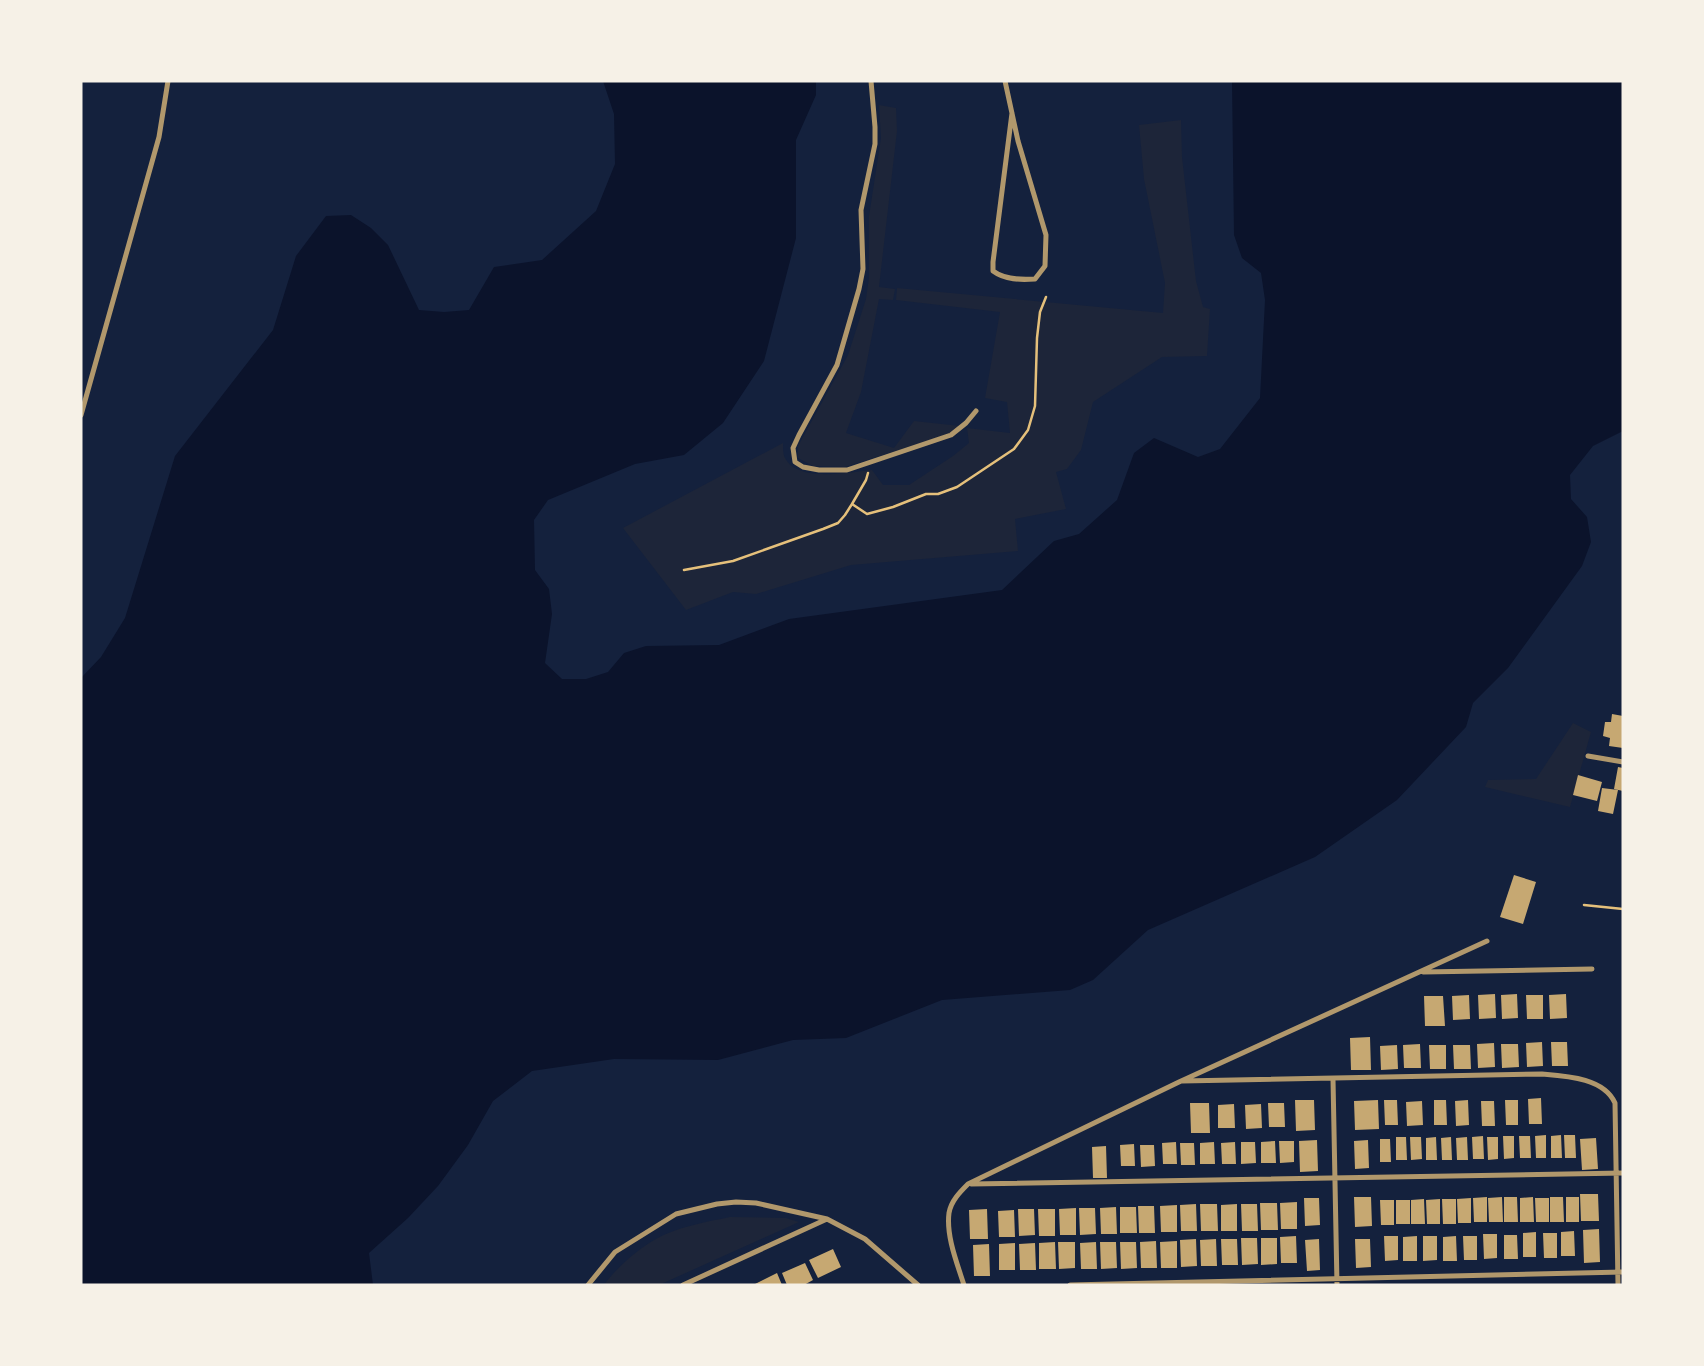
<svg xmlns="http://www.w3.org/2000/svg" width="1704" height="1366" font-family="Karla,sans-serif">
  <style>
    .green { fill: #1d2539 }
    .water { fill: #0b132b }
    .building { fill: #c6a872 }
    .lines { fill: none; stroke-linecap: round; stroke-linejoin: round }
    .path { stroke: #e5c07b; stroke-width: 2.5 }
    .minor { stroke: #b1986c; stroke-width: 5 }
  </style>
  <rect width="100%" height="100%" fill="#14213d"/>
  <path class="green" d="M879 105 896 108 897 131 879 287 895 289 893 300 879 299 861 392 846 433 894 448 914 421 960 426 952 433 845 467 813 466 798 458V446L848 355 866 299 869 277V216L881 138Z
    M1181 120 1182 157 1196 281 1203 307 1210 309 1207 356 1162 357 1093 402 1081 450 1067 469 1056 472 1066 509 1015 519 1018 551 851 565 756 594 733 592 686 610 623 528 783 443C783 447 783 455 785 458 798 483 850 472 872 470L883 485H909L953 456 969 443 967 428 1010 433 1007 402 985 398 1000 312 896 300 897 288 1163 313 1165 283 1144 179 1139 125Z
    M1573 723 1591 732 1570 807 1485 787 1488 780 1536 779Z
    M730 1217 786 1218 799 1222 659 1285H604C616 1268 638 1249 656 1239 677 1227 706 1222 730 1217Z"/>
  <path class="water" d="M603 81H816V95L796 140V238L764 361 723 423 684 455 635 464 548 500 534 520 535 570 549 589 552 614 545 663 562 679H586L608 672 624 653 646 646 719 645 789 619 1002 590 1054 541 1079 534 1117 500 1134 453 1154 438 1198 457 1220 449 1260 398 1265 300 1261 273 1242 258 1234 235 1232 81H1623V431L1593 446 1570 475 1571 499 1587 517 1591 542 1582 566 1508 668 1473 703 1466 727 1397 800 1315 857 1148 930 1093 980 1070 990 942 1000 846 1038 793 1040 718 1060 614 1059 532 1071 493 1101 468 1145 438 1186 408 1218 369 1253 373 1285H81V678L101 657 125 618 175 456 273 330 296 256 326 216 351 215 371 228 388 245 419 310 444 312 469 310 494 267 542 260 596 211 615 164 614 114Z"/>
  <path class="building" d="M1612 714 1623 716V748L1609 746 1610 738 1603 736 1605 722H1611Z
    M1618 767 1623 768V791L1614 789Z
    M1578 775 1602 782 1597 801 1573 795Z
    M1602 788 1618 790 1613 814 1598 811Z
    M1514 875 1536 882 1523 924 1500 917Z
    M1495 994 1496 1018 1479 1019 1478 995Z
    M1517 994 1518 1018 1502 1019 1501 995Z
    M1566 994 1567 1018 1550 1019 1549 995Z
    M1469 995 1470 1019 1453 1020 1452 996Z
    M1526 995H1543V1019H1527Z
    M1424 996H1443L1445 1026H1425Z
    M1370 1037 1371 1070H1351L1350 1038Z
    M1542 1042 1543 1066 1527 1067 1526 1043Z
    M1551 1042H1567L1568 1066H1552Z
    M1494 1043 1495 1067 1478 1068 1477 1044Z
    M1420 1044 1421 1068H1404L1403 1045Z
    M1501 1044H1518L1519 1067 1502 1068Z
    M1397 1045 1398 1069 1381 1070 1380 1046Z
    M1429 1045H1446V1069H1430Z
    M1453 1045H1470L1471 1069H1454Z
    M1541 1098 1542 1124H1529L1528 1099Z
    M1295 1100H1314L1315 1130 1296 1131Z
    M1378 1100 1379 1129 1355 1130 1354 1101Z
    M1384 1100H1397L1398 1125H1385Z
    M1434 1100H1446L1447 1125H1434Z
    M1468 1100 1469 1125 1456 1126 1455 1101Z
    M1505 1100H1518V1125H1506Z
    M1422 1101 1423 1125 1407 1126 1406 1102Z
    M1481 1101H1494L1495 1126H1482Z
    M1190 1103H1209L1210 1133H1191Z
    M1268 1103H1284L1285 1127H1269Z
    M1234 1104 1235 1128H1218V1105Z
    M1261 1104 1262 1128 1246 1129 1245 1105Z
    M1546 1135V1158H1536L1535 1136Z
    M1561 1135 1562 1158H1551V1136Z
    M1564 1135H1575L1576 1158H1565Z
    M1483 1136 1484 1159H1473L1472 1137Z
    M1503 1136H1514V1158L1504 1159Z
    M1519 1136H1530L1531 1158H1520Z
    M1396 1137H1406L1407 1160H1396Z
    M1410 1137H1421L1422 1159 1411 1160Z
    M1436 1137 1437 1160H1426V1138Z
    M1451 1137 1452 1160H1442L1441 1138Z
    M1467 1137 1468 1160H1457L1456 1138Z
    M1487 1137H1498V1159L1488 1160Z
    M1596 1138 1598 1169 1582 1170 1580 1139Z
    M1380 1139H1390L1391 1162H1380Z
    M1317 1140 1318 1171 1300 1172 1299 1141Z
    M1368 1140 1369 1168 1355 1169 1354 1141Z
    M1275 1141 1276 1163H1261V1142Z
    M1279 1141H1294V1162L1280 1163Z
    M1176 1142 1177 1164H1163L1162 1143Z
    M1214 1142 1215 1164H1200V1143Z
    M1235 1142 1236 1164H1222L1221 1143Z
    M1241 1142H1255L1256 1163 1241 1164Z
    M1180 1143H1194L1195 1165H1181Z
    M1134 1144 1135 1166H1121L1120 1145Z
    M1140 1145H1154L1155 1166 1141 1167Z
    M1106 1146 1107 1178H1093L1092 1147Z
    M1580 1194H1598L1599 1221H1581Z
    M1354 1197H1371L1372 1226 1355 1227Z
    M1487 1197V1222H1474L1473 1198Z
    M1502 1197 1503 1222H1489L1488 1198Z
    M1504 1197H1517L1518 1222H1504Z
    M1533 1197 1534 1222H1520V1198Z
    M1550 1197H1563L1564 1222H1550Z
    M1566 1197H1579V1222H1566Z
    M1304 1198H1319L1320 1225 1305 1226Z
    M1471 1198V1223H1458L1457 1199Z
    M1535 1198H1549V1222H1536Z
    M1424 1199 1425 1224H1411V1200Z
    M1440 1199V1224H1427L1426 1200Z
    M1442 1199H1456V1224H1443Z
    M1380 1200H1394V1225H1381Z
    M1396 1200H1410V1224H1396Z
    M1297 1202V1229H1281L1280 1203Z
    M1260 1203H1277L1278 1230H1261Z
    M1196 1204 1197 1231H1181L1180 1205Z
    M1200 1204H1217L1218 1231H1201Z
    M1237 1204V1231H1221V1205Z
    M1241 1204H1257L1258 1231H1242Z
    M1177 1205V1232H1161L1160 1206Z
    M1138 1206H1154L1155 1233H1139Z
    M1116 1207 1117 1234H1101L1100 1208Z
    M1120 1207H1136L1137 1233H1120Z
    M1076 1208V1235H1060L1059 1209Z
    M1079 1208H1095L1096 1234 1080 1235Z
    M987 1209 988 1239H970L969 1210Z
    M1018 1209H1034L1035 1235 1019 1236Z
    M1038 1209H1055V1236H1039Z
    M1014 1210 1015 1237H999L998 1211Z
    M1599 1229 1600 1262 1584 1263 1583 1230Z
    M1574 1231 1575 1256H1561V1232Z
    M1536 1232V1257H1523V1233Z
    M1543 1233H1557V1258H1544Z
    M1483 1234H1497V1258L1484 1259Z
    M1504 1235H1517L1518 1259H1504Z
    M1296 1236 1297 1263H1281L1280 1237Z
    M1384 1236H1398V1260L1385 1261Z
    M1417 1236V1261H1403V1237Z
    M1423 1236H1437V1260L1423 1261Z
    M1456 1236 1457 1261H1443V1237Z
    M1463 1236H1477V1260H1464Z
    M1241 1238H1257L1258 1264 1242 1265Z
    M1261 1238H1277V1264L1261 1265Z
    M1196 1239 1197 1266 1181 1267 1180 1240Z
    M1216 1239 1217 1266H1201L1200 1240Z
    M1221 1239H1237L1238 1265H1222Z
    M1319 1239 1320 1270 1307 1271 1305 1240Z
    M1355 1239H1370L1371 1267 1356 1268Z
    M1156 1241 1157 1268H1141L1140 1242Z
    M1177 1241V1268H1161L1160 1242Z
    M1055 1242 1056 1269H1039V1243Z
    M1058 1242H1075V1268L1059 1269Z
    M1096 1242 1097 1269H1081L1080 1243Z
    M1100 1242H1116L1117 1268 1101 1269Z
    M1120 1242H1136L1137 1268 1121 1269Z
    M1015 1243V1270H999V1244Z
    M1035 1243 1036 1270H1020L1019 1244Z
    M989 1244 990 1276H974L973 1245Z
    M833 1249 841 1267 818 1278 809 1260Z
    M805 1263 813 1280 804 1285H787L782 1273Z
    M777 1273 782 1285H753Z"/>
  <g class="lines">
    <path class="path" d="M852 504 867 514 893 507 926 494H938L957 487 1014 449 1028 430 1035 406 1037 338 1040 312 1046 297
      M684 570 733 561 823 529 838 523 845 515 852 504 866 480 868 473
      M1584 905 1623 909"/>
    <path class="minor" d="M871 81 875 127V144L861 210 863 269 859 289 837 365 799 435 793 448 795 462 803 467 819 470H847L951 435 966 423 976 411
      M1005 81 1018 141 1046 235 1045 266 1035 279C1021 280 1005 280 993 271V262L1012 113
      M81 415 159 137 168 81
      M1588 756 1623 762
      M1423 972 1592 969
      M1333 1079 1337 1285
      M1182 1081 1542 1074C1567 1076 1604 1078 1615 1103L1618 1285
      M971 1184 1623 1173
      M588 1285 615 1252 676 1214 717 1204 736 1202 756 1203 827 1219 865 1239 918 1285
      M683 1285 827 1219
      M964 1285C957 1263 946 1236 949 1213 951 1201 960 1192 968 1184L1179 1082 1487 941
      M1070 1285 1623 1272"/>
  </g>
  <rect width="1704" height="1366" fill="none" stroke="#f6f1e7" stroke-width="165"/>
</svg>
